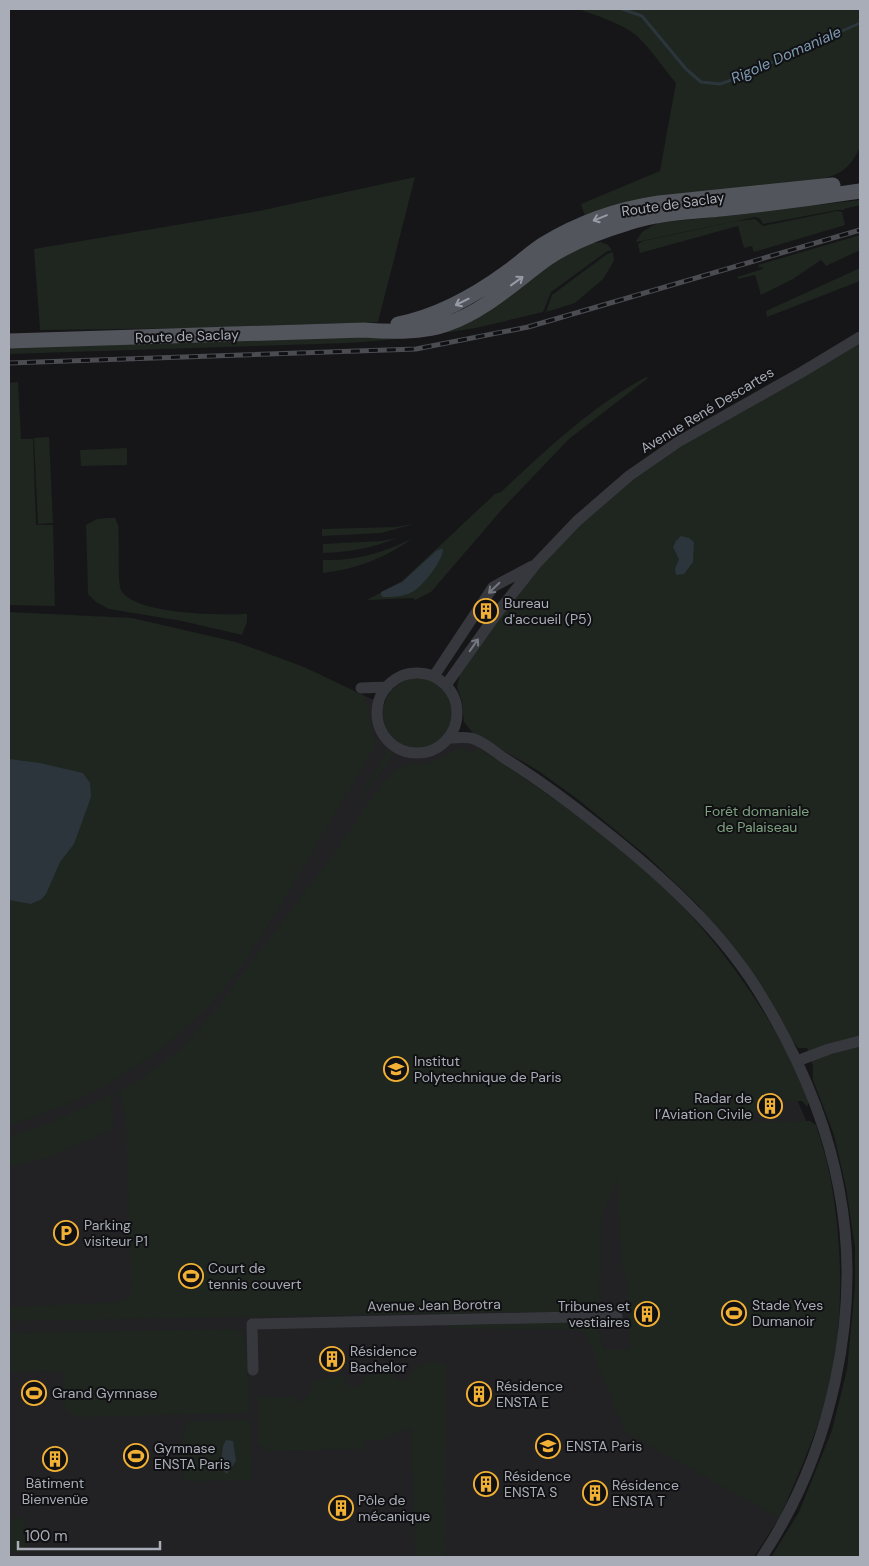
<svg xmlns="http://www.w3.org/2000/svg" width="869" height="1566" font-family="'DM Sans',sans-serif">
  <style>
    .built { fill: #222225 }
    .green { fill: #1e261f }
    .water { fill: #2c353c }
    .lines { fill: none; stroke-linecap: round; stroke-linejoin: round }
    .stream { stroke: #2c353c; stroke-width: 3 }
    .minor { stroke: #37383d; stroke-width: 11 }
    .major { stroke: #53555c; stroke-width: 15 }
    .rail-casing { stroke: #4a4c52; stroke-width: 5 }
    .rail { stroke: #111113; stroke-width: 3; stroke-dasharray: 9; stroke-linecap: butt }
    .oneway { stroke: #979ba6 }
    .oneway2 { stroke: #757881 }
    .labels { text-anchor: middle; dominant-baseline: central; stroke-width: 4; stroke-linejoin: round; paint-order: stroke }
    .street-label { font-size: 14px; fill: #a8adb8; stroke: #111113 }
    .poi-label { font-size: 14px; fill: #a8adb8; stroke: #111113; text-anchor: start }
    .park-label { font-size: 14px; fill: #7fa381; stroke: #111113 }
    .water-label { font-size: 15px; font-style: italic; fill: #7f9bb3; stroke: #111113 }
  </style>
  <rect width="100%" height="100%" fill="#161618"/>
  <path class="built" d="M9 619 365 696 477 746 623 857 759 1012 809 1127 832 1303 806 1456 781 1515 754 1557H9Z"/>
  <path class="green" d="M578 9H860V147C850 169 841 174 819 180L585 216 581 204 660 171 676 83C663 68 652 50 637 36 625 25 593 14 578 9Z
    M415 177 378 322 203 328 40 330 34 249 259 211Z
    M860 200V205L844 209V210H837L763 224 760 219 755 217 637 242 636 241 642 232 657 223 736 215Z
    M837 211 842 212 845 225 754 252 752 246 744 248 738 226 640 253 638 244 643 241 737 221 755 219 763 226Z
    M860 235V250L826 266 821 260 793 279 761 295 755 275 738 279 737 277 763 269V267L759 268 758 265Z
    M601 242 608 245 612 250 606 252 551 292 543 312 476 328 411 338 348 343 9 354V344L441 329 560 256 588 243Z
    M613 252 614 261 603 279 575 303 546 312 552 295 607 254Z
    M860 268V281L767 317 766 311Z
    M860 342V1557H771L799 1512 832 1430 847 1370 855 1286V1247L846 1188 834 1135 813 1080V1066L807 1048H798L698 905 648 857 576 798 537 770 473 733 464 722 462 702 457 687 460 673 497 619 547 559 586 519 627 484 689 440Z
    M646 377 648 378 569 439 504 507 431 592 415 600 413 598 367 600 402 581 495 494 501 492C546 450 591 407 646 377Z
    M18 382 21 439H33L36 525H53L55 606 9 605V383Z
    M49 437 53 523 38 524 34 438Z
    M127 448V465L81 466 80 450Z
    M108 518H115L118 525C120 539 117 581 121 590 134 615 221 615 247 614V622L242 635 182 621 109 609 96 602 88 594 86 525 97 519Z
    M414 524 381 533 322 536V529L395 527Z
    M397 538C372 548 349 552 323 553V544L381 541Z
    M413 538C386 558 356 569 323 573V560C357 561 383 553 413 538Z
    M9 612 132 618 236 642 304 667 365 696 376 744C343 799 311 856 277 911 258 942 232 983 206 1009 151 1064 84 1103 9 1125V900L31 904 42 899 60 862 74 844 9 759Z
    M383 713a35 35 0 1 1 70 0a35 35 0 1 1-70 0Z
    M479 748C535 784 588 821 638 865 650 875 663 886 674 897 731 957 778 1025 809 1101L807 1107 802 1101 786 1102C778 1090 775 1088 762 1096L759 1108 754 1110V1122L810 1121 816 1125C821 1142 827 1159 830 1176 844 1251 845 1332 824 1406 812 1445 795 1481 779 1518L625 1432 584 1330 447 1328V1324L586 1320 598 1326 604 1350H630L627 1281 629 1282 622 1268 618 1201 619 1178 602 1213 599 1303 588 1311 9 1321V1307L122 1302 131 1294 126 1117 120 1092 111 1097 113 1125 109 1131 47 1158 9 1167V1136L45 1125 132 1085 182 1048 214 1012 332 856 383 782 397 769 409 764H423L437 760 457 750 464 749 472 753Z
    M391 750 393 755 345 822 388 751Z
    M233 1329 243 1334 246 1341 250 1413 74 1417 65 1408 62 1371 9 1372V1333Z
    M425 1363H446L445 1557H415L411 1428 400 1431 383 1440 365 1441 364 1449 272 1451 266 1450 258 1442V1397H293L294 1402C307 1401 311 1395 314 1382L327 1377 344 1376V1381L350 1387C358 1387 363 1385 364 1377L379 1372 394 1374 395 1378 402 1382 409 1378 410 1373 416 1370 421 1364Z
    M251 1420 252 1480 183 1481C182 1461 179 1439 189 1421Z
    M24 1518 25 1552H9V1519Z"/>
  <path class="water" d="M681 536 689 538 694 542 693 562 684 574 676 575 675 569 679 559 673 547 676 541Z
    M441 549H443C443 561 421 589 410 593 402 597 392 597 383 597L381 595V592L402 582 436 551Z
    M9 759 40 763 83 773 90 783 91 797 74 844 60 862 46 894 42 899 31 904 9 900Z
    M226 1440 233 1441 236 1461 227 1474 220 1468 223 1446Z"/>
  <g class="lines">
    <path class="stream" d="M622 9 642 16 686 69 701 82 720 84 737 78 860 23"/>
    <path class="minor" d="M377 713a40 40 0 1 1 80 0a40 40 0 1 1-80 0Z
      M434 676 493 587 532 566
      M446 685 498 612 536 564 577 521 629 476 678 442 802 372 860 337
      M361 688 387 687
      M449 738C457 738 467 736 474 739 485 743 495 752 504 758 536 778 566 800 595 823 659 873 724 931 765 1002 799 1059 827 1123 839 1189 863 1313 831 1453 762 1557
      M797 1061 829 1049 860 1041
      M253 1370 252 1324 617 1316"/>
    <path class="major" d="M398 324C439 316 474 296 507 272 520 263 531 252 544 244 580 222 618 209 659 203L833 185
      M9 341 364 330C389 332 423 333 447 324 485 311 516 281 548 258 572 242 601 231 628 223 657 213 690 212 721 209 768 204 814 198 860 191"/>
    <defs>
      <path id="rail" d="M9 363 416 349 528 327 860 230"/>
    </defs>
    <use href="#rail" class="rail-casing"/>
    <use href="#rail" class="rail"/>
  </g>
  <defs><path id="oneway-shaft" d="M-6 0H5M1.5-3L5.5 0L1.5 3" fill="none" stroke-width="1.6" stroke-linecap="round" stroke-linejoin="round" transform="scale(1.25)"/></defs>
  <g class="oneway">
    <use href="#oneway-shaft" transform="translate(600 218) rotate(158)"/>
    <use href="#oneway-shaft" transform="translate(517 281) rotate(-36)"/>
    <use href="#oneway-shaft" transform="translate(462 302) rotate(154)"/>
  </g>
  <g class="oneway2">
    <use href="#oneway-shaft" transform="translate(494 588) rotate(136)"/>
    <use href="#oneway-shaft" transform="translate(474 645) rotate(-55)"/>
  </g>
  <defs>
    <symbol id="building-ring" viewBox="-11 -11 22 22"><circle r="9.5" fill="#111113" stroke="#f2b134" stroke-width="1.5"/><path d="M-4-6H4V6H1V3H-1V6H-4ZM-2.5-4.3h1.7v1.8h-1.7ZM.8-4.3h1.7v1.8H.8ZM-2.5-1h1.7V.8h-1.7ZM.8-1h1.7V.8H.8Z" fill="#f2b134"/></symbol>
    <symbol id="university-ring" viewBox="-11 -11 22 22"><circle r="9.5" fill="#111113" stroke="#f2b134" stroke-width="1.5"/><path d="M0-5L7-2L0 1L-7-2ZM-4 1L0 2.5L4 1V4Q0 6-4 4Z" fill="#f2b134"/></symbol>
    <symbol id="parking-ring" viewBox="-11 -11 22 22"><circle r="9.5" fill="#111113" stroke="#f2b134" stroke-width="1.5"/><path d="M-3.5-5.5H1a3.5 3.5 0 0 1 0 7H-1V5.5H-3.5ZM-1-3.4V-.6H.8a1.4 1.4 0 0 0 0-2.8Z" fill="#f2b134"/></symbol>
    <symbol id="stadium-ring" viewBox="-11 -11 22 22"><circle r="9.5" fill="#111113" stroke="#f2b134" stroke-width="1.5"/><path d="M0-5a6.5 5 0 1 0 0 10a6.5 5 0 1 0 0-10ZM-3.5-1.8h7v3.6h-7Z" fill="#f2b134"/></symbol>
  </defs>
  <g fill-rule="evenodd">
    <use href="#building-ring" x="472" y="597" width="28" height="28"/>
    <use href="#university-ring" x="382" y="1055" width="28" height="28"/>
    <use href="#building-ring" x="756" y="1092" width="28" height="28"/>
    <use href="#parking-ring" x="52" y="1219" width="28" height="28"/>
    <use href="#stadium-ring" x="177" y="1262" width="28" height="28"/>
    <use href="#stadium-ring" x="720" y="1299" width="28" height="28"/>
    <use href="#building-ring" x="633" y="1300" width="28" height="28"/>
    <use href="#building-ring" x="318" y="1345" width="28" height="28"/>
    <use href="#stadium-ring" x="20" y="1379" width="28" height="28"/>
    <use href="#building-ring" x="465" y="1380" width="28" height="28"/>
    <use href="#university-ring" x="534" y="1432" width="28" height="28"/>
    <use href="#stadium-ring" x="122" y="1442" width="28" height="28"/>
    <use href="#building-ring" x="41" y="1445" width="28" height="28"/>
    <use href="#building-ring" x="472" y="1470" width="28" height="28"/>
    <use href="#building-ring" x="581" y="1479" width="28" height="28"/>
    <use href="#building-ring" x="327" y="1494" width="28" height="28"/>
  </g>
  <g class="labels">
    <g class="street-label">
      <text transform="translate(673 204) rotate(-8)">Route de Saclay</text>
      <text transform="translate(187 336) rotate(-2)">Route de Saclay</text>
      <text transform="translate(707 410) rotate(-31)">Avenue René Descartes</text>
      <text transform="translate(434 1305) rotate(-1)">Avenue Jean Borotra</text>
    </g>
    <g class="poi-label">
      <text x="504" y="603">Bureau<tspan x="504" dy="16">d'accueil (P5)</tspan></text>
      <text x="414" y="1061">Institut<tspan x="414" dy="16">Polytechnique de Paris</tspan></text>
      <text x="752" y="1098" text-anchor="end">Radar de<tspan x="752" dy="16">l’Aviation Civile</tspan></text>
      <text x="84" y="1225">Parking<tspan x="84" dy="16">visiteur P1</tspan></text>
      <text x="208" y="1268">Court de<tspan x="208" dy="16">tennis couvert</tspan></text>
      <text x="752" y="1305">Stade Yves<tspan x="752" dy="16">Dumanoir</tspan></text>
      <text x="630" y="1306" text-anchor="end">Tribunes et<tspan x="630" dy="16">vestiaires</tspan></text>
      <text x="350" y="1351">Résidence<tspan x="350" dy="16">Bachelor</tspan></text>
      <text x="496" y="1386">Résidence<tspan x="496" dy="16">ENSTA E</tspan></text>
      <text x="52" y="1393">Grand Gymnase</text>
      <text x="566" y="1446">ENSTA Paris</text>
      <text x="154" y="1448">Gymnase<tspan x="154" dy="16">ENSTA Paris</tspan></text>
      <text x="504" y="1476">Résidence<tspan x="504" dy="16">ENSTA S</tspan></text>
      <text x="55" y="1483" text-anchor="middle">Bâtiment<tspan x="55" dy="16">Bienvenüe</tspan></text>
      <text x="612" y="1485">Résidence<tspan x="612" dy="16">ENSTA T</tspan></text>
      <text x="358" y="1500">Pôle de<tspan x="358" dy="16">mécanique</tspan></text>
    </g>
    <g class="park-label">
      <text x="757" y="811">Forêt domaniale<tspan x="757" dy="16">de Palaiseau</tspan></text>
    </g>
    <g class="water-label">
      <text transform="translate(786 55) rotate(-24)">Rigole Domaniale</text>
    </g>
  </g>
  <rect width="869" height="1566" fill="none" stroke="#a8adb8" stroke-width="20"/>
  <path d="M18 1541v8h142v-8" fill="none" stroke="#a8adb8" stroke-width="2.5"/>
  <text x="25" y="1541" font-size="15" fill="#a8adb8" stroke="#111113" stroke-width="4" paint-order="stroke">100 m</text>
</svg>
